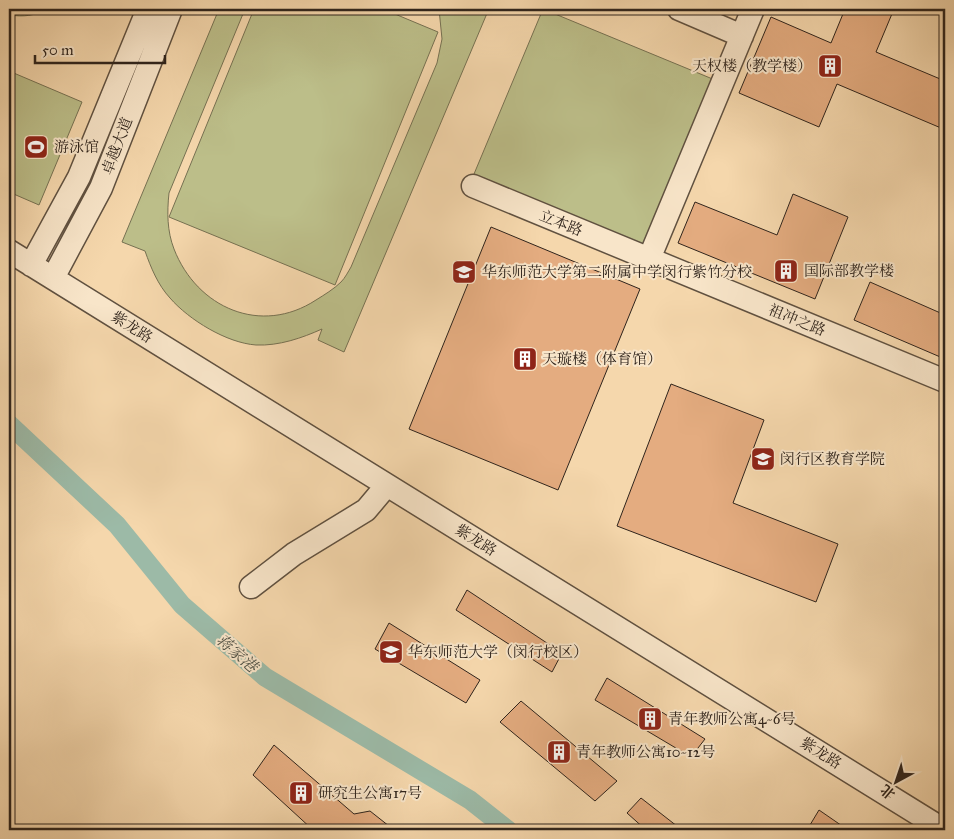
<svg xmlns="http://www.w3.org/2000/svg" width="954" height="839" font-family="'IM FELL Great Primer','Noto Serif SC',serif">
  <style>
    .green { fill: #bcbe89; stroke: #767152 }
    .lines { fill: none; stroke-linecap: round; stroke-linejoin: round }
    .canal { stroke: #9cbaa7; stroke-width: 19 }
    .building { fill: #e4ac80; stroke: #2f241c }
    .minor-casing { stroke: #605140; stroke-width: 25 }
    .minor { stroke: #f8e5c9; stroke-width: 22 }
    .labels { text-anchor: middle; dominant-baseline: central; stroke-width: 4; stroke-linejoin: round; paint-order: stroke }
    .poi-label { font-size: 15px; fill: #2f241c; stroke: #f8e5c9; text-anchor: start }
    .street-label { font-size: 15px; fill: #2f241c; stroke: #f8e5c9 }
    .water-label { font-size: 16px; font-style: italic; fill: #505146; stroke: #f8e5c9 }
  </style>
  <rect width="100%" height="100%" fill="#f5d7ac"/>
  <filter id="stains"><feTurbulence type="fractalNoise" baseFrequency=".004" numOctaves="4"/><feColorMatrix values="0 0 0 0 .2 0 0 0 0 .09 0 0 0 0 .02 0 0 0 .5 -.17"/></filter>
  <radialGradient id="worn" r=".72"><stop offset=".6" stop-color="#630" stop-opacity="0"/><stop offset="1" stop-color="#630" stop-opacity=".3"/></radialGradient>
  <path class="green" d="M9 9H47C34 16 24 17 9 15Z
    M219 9H245L169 193C167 212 167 231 174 249 197 308 261 336 316 300 324 295 334 289 341 282 345 278 348 272 351 267L437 63 442 39 439 9H481L488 11 344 352 318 340 322 329C302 338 279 346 256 345 227 343 189 320 170 298 158 285 151 268 145 251L122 242Z
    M254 9H383L438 32 335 285 169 217Z
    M543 9 715 80 647 246 474 174Z
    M9 71 82 102 39 205 9 192Z"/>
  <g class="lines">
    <path class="canal" d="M9 424 117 525 182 605 265 677 470 800 508 830"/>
  </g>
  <path class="building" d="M845 9H894L876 52 945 81V118L941 128 837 84 819 127 739 93 771 17 831 43Z
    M926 9H945V17Z
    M793 194 848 217 815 299 678 243 695 202 777 235Z
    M491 227 640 289 558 490 409 429Z
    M870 282 945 315V359L854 320Z
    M671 384 764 420 733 503 838 544 816 602 617 526Z
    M467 590 562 653 552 672 456 610Z
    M389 623 480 680 466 703 375 649Z
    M607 678 705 739 691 757 595 700Z
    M521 701 617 781 595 801 500 722Z
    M274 745 354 814 370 811 394 830H313L253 775Z
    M641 798 682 830H646L627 813Z
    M819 810 848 830H807Z"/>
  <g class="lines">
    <defs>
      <path id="minor" d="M679 9 742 36
        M473 186 945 381
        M9 251 944 830
        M649 259 753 9
        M31 265 79 177 148 9
        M53 278 101 188 171 9
        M251 587 294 554 366 510 387 485"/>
    </defs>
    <use href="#minor" class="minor-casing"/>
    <use href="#minor" class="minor"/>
  </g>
  <defs>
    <symbol id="building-square" viewBox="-11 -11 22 22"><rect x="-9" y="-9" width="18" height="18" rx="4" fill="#8f2418" stroke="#f8e5c9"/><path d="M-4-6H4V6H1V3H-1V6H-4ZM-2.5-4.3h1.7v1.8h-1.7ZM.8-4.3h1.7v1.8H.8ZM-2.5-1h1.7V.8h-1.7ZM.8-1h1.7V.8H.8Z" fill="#fff"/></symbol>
    <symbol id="stadium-square" viewBox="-11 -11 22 22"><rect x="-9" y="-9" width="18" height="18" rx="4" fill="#8f2418" stroke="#f8e5c9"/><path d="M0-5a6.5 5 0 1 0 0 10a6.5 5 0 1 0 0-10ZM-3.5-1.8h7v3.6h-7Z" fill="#fff"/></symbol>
    <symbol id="school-square" viewBox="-11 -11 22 22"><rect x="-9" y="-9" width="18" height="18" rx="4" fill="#8f2418" stroke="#f8e5c9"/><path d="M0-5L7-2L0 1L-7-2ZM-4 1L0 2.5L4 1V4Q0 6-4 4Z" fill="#fff"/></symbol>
    <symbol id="university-square" viewBox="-11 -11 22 22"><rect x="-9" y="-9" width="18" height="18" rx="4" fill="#8f2418" stroke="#f8e5c9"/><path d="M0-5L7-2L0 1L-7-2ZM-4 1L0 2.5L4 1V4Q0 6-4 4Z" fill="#fff"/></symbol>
  </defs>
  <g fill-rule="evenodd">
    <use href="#building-square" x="816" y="52" width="28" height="28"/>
    <use href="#stadium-square" x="22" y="133" width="28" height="28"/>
    <use href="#building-square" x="772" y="257" width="28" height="28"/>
    <use href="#school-square" x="450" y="258" width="28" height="28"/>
    <use href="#building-square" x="511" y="345" width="28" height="28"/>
    <use href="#school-square" x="749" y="445" width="28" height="28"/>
    <use href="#university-square" x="377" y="638" width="28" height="28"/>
    <use href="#building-square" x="636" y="705" width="28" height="28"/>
    <use href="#building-square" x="545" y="738" width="28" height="28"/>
    <use href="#building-square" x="287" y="779" width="28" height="28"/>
  </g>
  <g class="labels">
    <g class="poi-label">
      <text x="812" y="66" text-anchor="end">天权楼（教学楼）</text>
      <text x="54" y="147">游泳馆</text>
      <text x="804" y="271">国际部教学楼</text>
      <text x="482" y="272">华东师范大学第二附属中学闵行紫竹分校</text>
      <text x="542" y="359">天璇楼（体育馆）</text>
      <text x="780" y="459">闵行区教育学院</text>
      <text x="408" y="652">华东师范大学（闵行校区）</text>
      <text x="668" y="719">青年教师公寓4~6号</text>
      <text x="576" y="752">青年教师公寓10~12号</text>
      <text x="318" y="793">研究生公寓17号</text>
    </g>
    <g class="street-label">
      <text transform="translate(117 146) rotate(-69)">卓越大道</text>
      <text transform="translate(561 223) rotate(22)">立本路</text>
      <text transform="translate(797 320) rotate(22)">祖冲之路</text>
      <text transform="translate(132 327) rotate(32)">紫龙路</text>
      <text transform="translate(476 540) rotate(32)">紫龙路</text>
      <text transform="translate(821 753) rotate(32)">紫龙路</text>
    </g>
    <g class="water-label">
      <text transform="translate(237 653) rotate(41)">蒋家港</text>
    </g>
  </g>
  <rect width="954" height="839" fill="none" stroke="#f5d7ac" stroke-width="30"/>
  <rect x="10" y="10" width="934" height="819" fill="none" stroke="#2f241c" stroke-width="2.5"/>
  <rect x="15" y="15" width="924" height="809" fill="none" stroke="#2f241c"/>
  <g transform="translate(896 782) rotate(220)" stroke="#f8e5c9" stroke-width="4" paint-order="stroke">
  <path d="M0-4L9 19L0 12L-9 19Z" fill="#2f241c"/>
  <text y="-8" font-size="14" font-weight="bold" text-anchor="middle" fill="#2f241c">北</text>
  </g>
  <path d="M35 55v8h130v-8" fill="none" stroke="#2f241c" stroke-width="2.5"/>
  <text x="42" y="55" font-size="15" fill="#2f241c" stroke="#f8e5c9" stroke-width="4" paint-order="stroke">50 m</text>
  <rect width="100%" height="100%" filter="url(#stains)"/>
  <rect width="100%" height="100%" fill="url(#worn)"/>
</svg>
